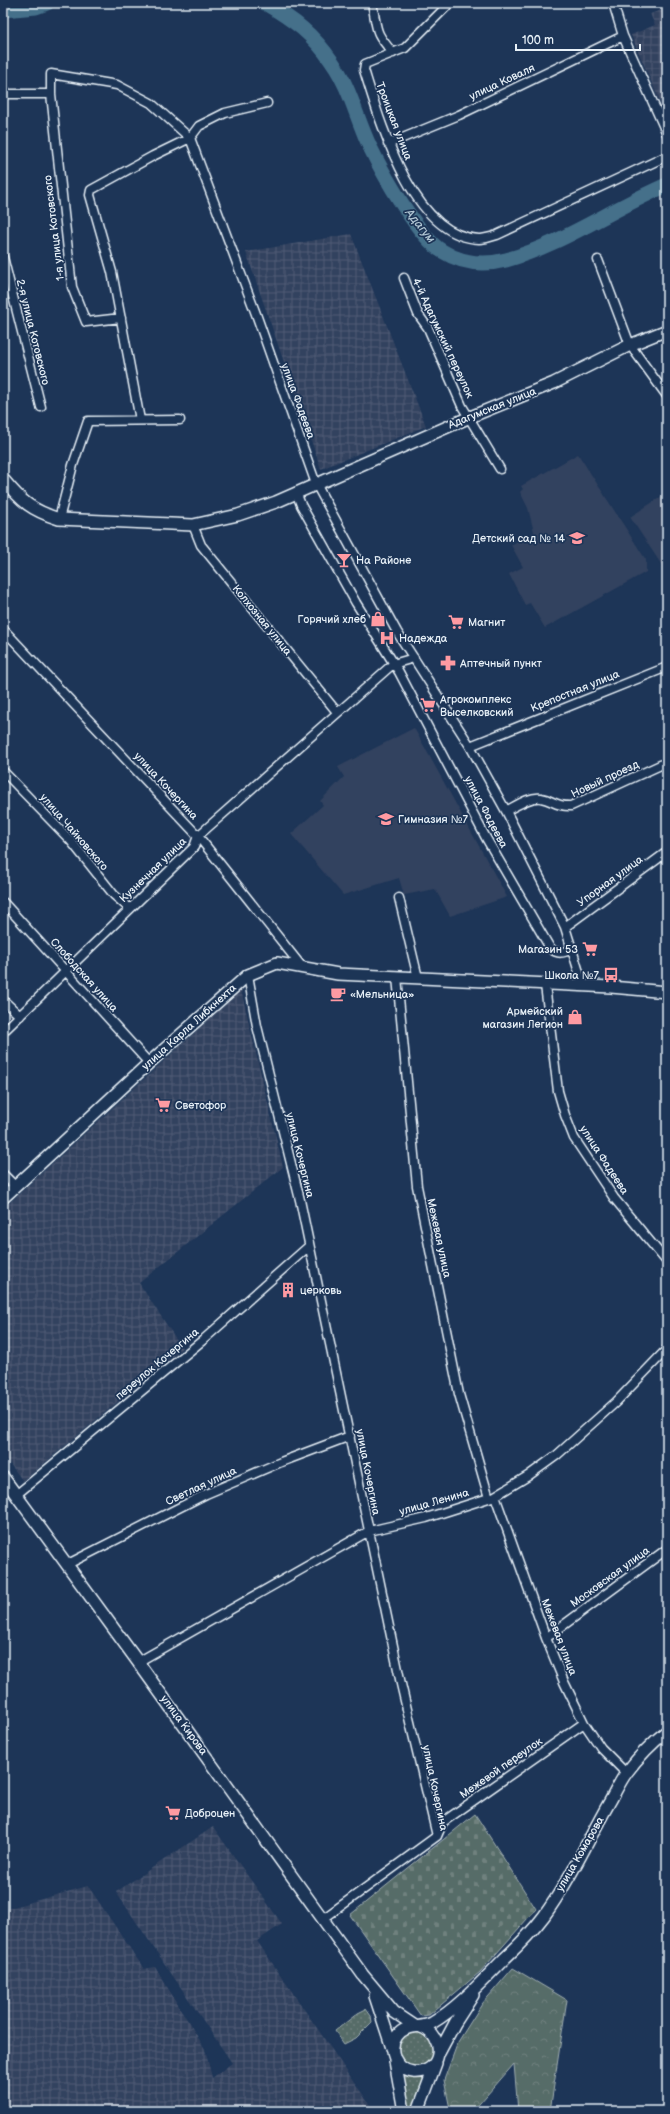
<svg xmlns="http://www.w3.org/2000/svg" width="670" height="2114" font-family="'Balsamiq Sans',sans-serif">
  <style>
    .built { fill: #33425f }
    .industrial { fill: url(#industrial-grid) }
    .grass { fill: url(#grass-dots); stroke: #a0aeb0 }
    .forest { fill: url(#forest-crowns); stroke: #a0aeb0 }
    .cemetery { fill: url(#cemetery-stones); stroke: #a0aeb0 }
    .lines { fill: none; stroke-linecap: round; stroke-linejoin: round }
    .river { stroke: #446f8a; stroke-width: 15 }
    .street-casing { stroke: #e8f1f8; stroke-width: 11 }
    .secondary-casing { stroke: #e8f1f8; stroke-width: 14 }
    .street { stroke: #1d3557; stroke-width: 8 }
    .secondary { stroke: #1d3557; stroke-width: 11 }
    .labels { text-anchor: middle; dominant-baseline: central; stroke-width: 3.5; stroke-linejoin: round; paint-order: stroke }
    .street-label { font-size: 11px; fill: #e8f1f8; stroke: #1d3557 }
    .poi-label { font-size: 11px; fill: #e8f1f8; stroke: #1d3557; text-anchor: start }
    .water-label { font-size: 12px; font-style: italic; fill: #afc4d2; stroke: #1d3557 }
  </style>
  <defs>
    <pattern id="industrial-grid" width="8" height="8" patternUnits="userSpaceOnUse"><rect width="8" height="8" fill="#33425f"/><path d="M0 4h8M4 0v8" fill="none" stroke="#515e77"/></pattern>
    <pattern id="grass-dots" width="8" height="8" patternUnits="userSpaceOnUse"><rect width="8" height="8" fill="#576c68"/><path d="M2 2h.1M6 6h.1" fill="none" stroke="#6f817e" stroke-width="1.8" stroke-linecap="round"/></pattern>
    <pattern id="forest-crowns" width="20" height="18" patternUnits="userSpaceOnUse"><rect width="20" height="18" fill="#576c68"/><path d="M2 6a3 3 0 1 1 6 0M12 15a3 3 0 1 1 6 0" fill="none" stroke="#6f817e"/></pattern>
    <pattern id="cemetery-stones" width="16" height="16" patternUnits="userSpaceOnUse"><rect width="16" height="16" fill="#576c68"/><path d="M2 7V4a2 2 0 0 1 4 0v3zM10 15v-3a2 2 0 0 1 4 0v3z" fill="#6f817e"/></pattern>
  </defs>
  <rect width="100%" height="100%" fill="#1d3557"/>
  <filter id="ink" filterUnits="userSpaceOnUse"><feTurbulence type="fractalNoise" baseFrequency=".025" numOctaves="2"/><feDisplacementMap in="SourceGraphic" scale="8" xChannelSelector="R" yChannelSelector="G"/><feConvolveMatrix kernelMatrix="1 2 1 2 8 2 1 2 1" color-interpolation-filters="sRGB"/></filter>
  <g filter="url(#ink)">
    <path class="built" d="M578 454 646 560V572L545 628 530 603 525 605 509 574 523 567 511 545 534 532 528 508 520 492 523 489 521 486Z
      M667 493V573L630 517Z
      M414 728 507 897 450 916 435 889 404 895 399 878 343 895 291 834 323 805 320 801 344 777 338 767Z"/>
    <path class="industrial" d="M667 8V118L631 35 655 25 650 14Z
      M351 234 426 426 321 469 246 252Z
      M241 990 283 1167 139 1283 182 1348 23 1481 3 1455V1209Z
      M213 1827 282 1924 257 1941 372 2108 368 2111H3V1910L88 1886 144 1969 155 1967 205 2049 212 2078 232 2063 116 1892Z"/>
    <path class="grass" d="M366 2009 371 2016 372 2022 356 2038 344 2044 335 2031 358 2013Z
      M398 2049a18 18 0 1 1 36 0a18 18 0 1 1-36 0Z
      M403 2073 425 2075 414 2111H410Z"/>
    <path class="forest" d="M513 1968 567 2000 550 2111H518L514 2064 473 2111H452L449 2104 444 2080 458 2042 482 2004Z"/>
    <path class="cemetery" d="M475 1814 536 1909 480 1972 429 2015 421 2016 350 1915Z"/>
    <g class="lines">
      <path class="river" d="M265 3C294 20 313 34 332 62 350 87 357 120 370 147 382 172 419 238 442 251 461 263 483 266 506 260 563 244 613 208 667 185
        M3 10 36 7 47 3"/>
      <defs>
        <path id="street" d="M372 3C378 31 373 30 393 53
          M450 3 405 48 365 64 364 70C380 121 412 237 479 239 484 239 491 237 497 235L667 156
          M613 3 623 36 667 134
          M3 94H51
          M388 144 459 115 623 36
          M3 257 41 407
          M598 260 630 345 667 396
          M404 278 418 314 428 328 462 406 500 469
          M121 318 86 322 72 287 51 94V74L117 85 151 103 190 138 256 314 316 484 397 632 470 746 506 811 565 927 583 985
          M140 420 112 272 90 195 91 190 153 156 190 138 199 126 225 113 267 103
          M296 492 301 505 356 603 399 672 486 838 550 948C558 955 563 953 572 949
          M59 519 73 465 88 421 180 420
          M193 525 201 545 337 712
          M3 629 198 836 302 967
          M393 664 414 658
          M470 746 667 667
          M3 771 71 841 114 895 129 908
          M506 811C516 806 530 796 541 798 553 800 556 807 571 806L667 762
          M399 898 418 978
          M3 902 149 1063
          M565 927 667 852
          M248 975 257 1026 300 1200 401 1684 437 1836 323 1919
          M397 977 417 1186 459 1394 489 1498
          M545 985 558 1091 565 1115 574 1138 614 1198 667 1262
          M3 1000 20 1016
          M3 1032 194 847 198 836 393 664
          M3 1174 16 1187
          M16 1495 203 1340 309 1246
          M495 1496 546 1638 564 1682 584 1723 601 1748 626 1773
          M66 1565 206 1494 281 1462 350 1436
          M546 1638 667 1549
          M138 1662 369 1531 426 1518 495 1496 528 1476 557 1455 616 1402 667 1349
          M437 1836 443 1822 584 1723"/>
        <path id="secondary" d="M3 479C22 502 31 510 59 519L193 525 238 515 276 502 470 417 554 383 630 345 667 330
          M3 1198 149 1063 248 975 277 963 338 974 611 987 667 992
          M3 1477 138 1662 363 1975 394 2012 415 2026
          M375 1996 392 2048
          M421 2027C448 2037 442 2075 413 2072 396 2070 387 2050 397 2036 406 2023 421 2029 432 2023 458 2008 484 1979 505 1958 519 1945 532 1932 544 1916 569 1882 588 1840 609 1803 615 1793 620 1781 627 1772 639 1756 652 1743 667 1731
          M439 2053 455 2023 473 1995
          M395 2061 404 2111
          M418 2111 436 2063"/>
      </defs>
      <use href="#street" class="street-casing"/>
      <use href="#secondary" class="secondary-casing"/>
      <use href="#street" class="street"/>
      <use href="#secondary" class="secondary"/>
    </g>
  </g>
  <defs>
    <symbol id="school-bare" viewBox="-9 -9 18 18"><path d="M0-5L7-2L0 1L-7-2ZM-4 1L0 2.5L4 1V4Q0 6-4 4Z" fill="#ff9aa2" stroke="#1d3557" stroke-width="2.5" paint-order="stroke"/></symbol>
    <symbol id="bar-bare" viewBox="-9 -9 18 18"><path d="M-6-5H6L.8 .8V4.5H3.5V6h-7V4.5H-.8V.8Z" fill="#ff9aa2" stroke="#1d3557" stroke-width="2.5" paint-order="stroke"/></symbol>
    <symbol id="shop-bare" viewBox="-9 -9 18 18"><path d="M-5-2.5h2.3a2.7 3.5 0 0 1 5.4 0H5L5.5 6h-11ZM-1.5-2.5h3a1.5 2.3 0 0 0-3 0Z" fill="#ff9aa2" stroke="#1d3557" stroke-width="2.5" paint-order="stroke"/></symbol>
    <symbol id="supermarket-bare" viewBox="-9 -9 18 18"><path d="M-6-5.5h2.5l.6 2H6L4.5 2H-2.5L-4.4-4H-6ZM-1.5 3.2a1.3 1.3 0 1 0 .1 0ZM3 3.2a1.3 1.3 0 1 0 .1 0Z" fill="#ff9aa2" stroke="#1d3557" stroke-width="2.5" paint-order="stroke"/></symbol>
    <symbol id="hospital-bare" viewBox="-9 -9 18 18"><path d="M-5-5h3v3.5h4V-5h3V5h-3V1.5h-4V5h-3Z" fill="#ff9aa2" stroke="#1d3557" stroke-width="2.5" paint-order="stroke"/></symbol>
    <symbol id="pharmacy-bare" viewBox="-9 -9 18 18"><path d="M-2-6h4v4h4v4h-4v4h-4v-4h-4v-4h4Z" fill="#ff9aa2" stroke="#1d3557" stroke-width="2.5" paint-order="stroke"/></symbol>
    <symbol id="bus-bare" viewBox="-9 -9 18 18"><path d="M-5-6H5V4H4V6H2V4H-2V6H-4V4H-5ZM-3.5-4V0h7V-4ZM-3.5 1.2v1.5H-2V1.2ZM2 1.2v1.5H3.5V1.2Z" fill="#ff9aa2" stroke="#1d3557" stroke-width="2.5" paint-order="stroke"/></symbol>
    <symbol id="cafe-bare" viewBox="-9 -9 18 18"><path d="M-5.5-4.5H6V0H3Q3 3.5 0 3.5H-2.5Q-5.5 3.5-5.5 0ZM3-3.2v2h1.7v-2ZM-6 4.5H4V6H-6Z" fill="#ff9aa2" stroke="#1d3557" stroke-width="2.5" paint-order="stroke"/></symbol>
    <symbol id="building-bare" viewBox="-9 -9 18 18"><path d="M-4-6H4V6H1V3H-1V6H-4ZM-2.5-4.3h1.7v1.8h-1.7ZM.8-4.3h1.7v1.8H.8ZM-2.5-1h1.7V.8h-1.7ZM.8-1h1.7V.8H.8Z" fill="#ff9aa2" stroke="#1d3557" stroke-width="2.5" paint-order="stroke"/></symbol>
  </defs>
  <g fill-rule="evenodd">
    <use href="#school-bare" x="566" y="527" width="22" height="22"/>
    <use href="#bar-bare" x="333" y="549" width="22" height="22"/>
    <use href="#shop-bare" x="367" y="608" width="22" height="22"/>
    <use href="#supermarket-bare" x="445" y="611" width="22" height="22"/>
    <use href="#hospital-bare" x="376" y="627" width="22" height="22"/>
    <use href="#pharmacy-bare" x="437" y="652" width="22" height="22"/>
    <use href="#supermarket-bare" x="417" y="694" width="22" height="22"/>
    <use href="#school-bare" x="375" y="808" width="22" height="22"/>
    <use href="#supermarket-bare" x="579" y="938" width="22" height="22"/>
    <use href="#bus-bare" x="600" y="964" width="22" height="22"/>
    <use href="#cafe-bare" x="327" y="983" width="22" height="22"/>
    <use href="#shop-bare" x="564" y="1006" width="22" height="22"/>
    <use href="#supermarket-bare" x="152" y="1094" width="22" height="22"/>
    <use href="#building-bare" x="277" y="1279" width="22" height="22"/>
    <use href="#supermarket-bare" x="162" y="1802" width="22" height="22"/>
  </g>
  <g class="labels">
    <g class="street-label">
      <text transform="translate(502 82) rotate(-25)">улица Коваля</text>
      <text transform="translate(394 121) rotate(69)">Троицкая улица</text>
      <text transform="translate(54 228) rotate(-97)">1-я улица Котовского</text>
      <text transform="translate(33 332) rotate(76)">2-я улица Котовского</text>
      <text transform="translate(443 338) rotate(65)">4-й Адагумский переулок</text>
      <text transform="translate(298 401) rotate(70)">улица Фадеева</text>
      <text transform="translate(492 408) rotate(-22)">Адагумская улица</text>
      <text transform="translate(262 620) rotate(51)">Колхозная улица</text>
      <text transform="translate(575 691) rotate(-22)">Крепостная улица</text>
      <text transform="translate(605 779) rotate(-25)">Новый проезд</text>
      <text transform="translate(166 786) rotate(47)">улица Кочергина</text>
      <text transform="translate(486 812) rotate(62)">улица Фадеева</text>
      <text transform="translate(74 832) rotate(49)">улица Чайковского</text>
      <text transform="translate(153 870) rotate(-44)">Кузнечная улица</text>
      <text transform="translate(610 881) rotate(-36)">Упорная улица</text>
      <text transform="translate(84 975) rotate(48)">Слободская улица</text>
      <text transform="translate(189 1027) rotate(-42)">улица Карла Либкнехта</text>
      <text transform="translate(300 1155) rotate(76)">улица Кочергина</text>
      <text transform="translate(604 1160) rotate(57)">улица Фадеева</text>
      <text transform="translate(439 1238) rotate(78)">Межевая улица</text>
      <text transform="translate(157 1364) rotate(-40)">переулок Кочергина</text>
      <text transform="translate(368 1472) rotate(79)">улица Кочергина</text>
      <text transform="translate(201 1486) rotate(-25)">Светлая улица</text>
      <text transform="translate(434 1502) rotate(-16)">улица Ленина</text>
      <text transform="translate(610 1577) rotate(-36)">Московская улица</text>
      <text transform="translate(559 1637) rotate(69)">Межевая улица</text>
      <text transform="translate(184 1725) rotate(54)">улица Кирова</text>
      <text transform="translate(501 1768) rotate(-35)">Межевой переулок</text>
      <text transform="translate(435 1788) rotate(78)">улица Кочергина</text>
      <text transform="translate(580 1854) rotate(-60)">улица Комарова</text>
    </g>
    <g class="poi-label">
      <text x="565" y="538" text-anchor="end">Детский сад № 14</text>
      <text x="356" y="560">На Районе</text>
      <text x="366" y="619" text-anchor="end">Горячий хлеб</text>
      <text x="468" y="622">Магнит</text>
      <text x="399" y="638">Надежда</text>
      <text x="460" y="663">Аптечный пункт</text>
      <text x="440" y="699">Агрокомплекс<tspan x="440" dy="13">Выселковский</tspan></text>
      <text x="398" y="819">Гимназия №7</text>
      <text x="578" y="949" text-anchor="end">Магазин 53</text>
      <text x="599" y="975" text-anchor="end">Школа №7</text>
      <text x="350" y="994">«Мельница»</text>
      <text x="563" y="1011" text-anchor="end">Армейский<tspan x="563" dy="13">магазин Легион</tspan></text>
      <text x="175" y="1105">Светофор</text>
      <text x="300" y="1290">церковь</text>
      <text x="185" y="1813">Доброцен</text>
    </g>
    <g class="water-label">
      <text transform="translate(420 226) rotate(51)">Адагум</text>
    </g>
  </g>
  <rect width="670" height="2114" fill="none" stroke="#1d3557" stroke-width="16"/>
  <rect x="8" y="8" width="654" height="2098" fill="none" stroke="#e8f1f8" stroke-width="1.5" filter="url(#ink)"/>
  <path d="M516 44v6h124v-6" fill="none" stroke="#e8f1f8" stroke-width="2"/>
  <text x="522" y="44" font-size="12" fill="#e8f1f8" stroke="#1d3557" stroke-width="3" paint-order="stroke">100 m</text>
</svg>
